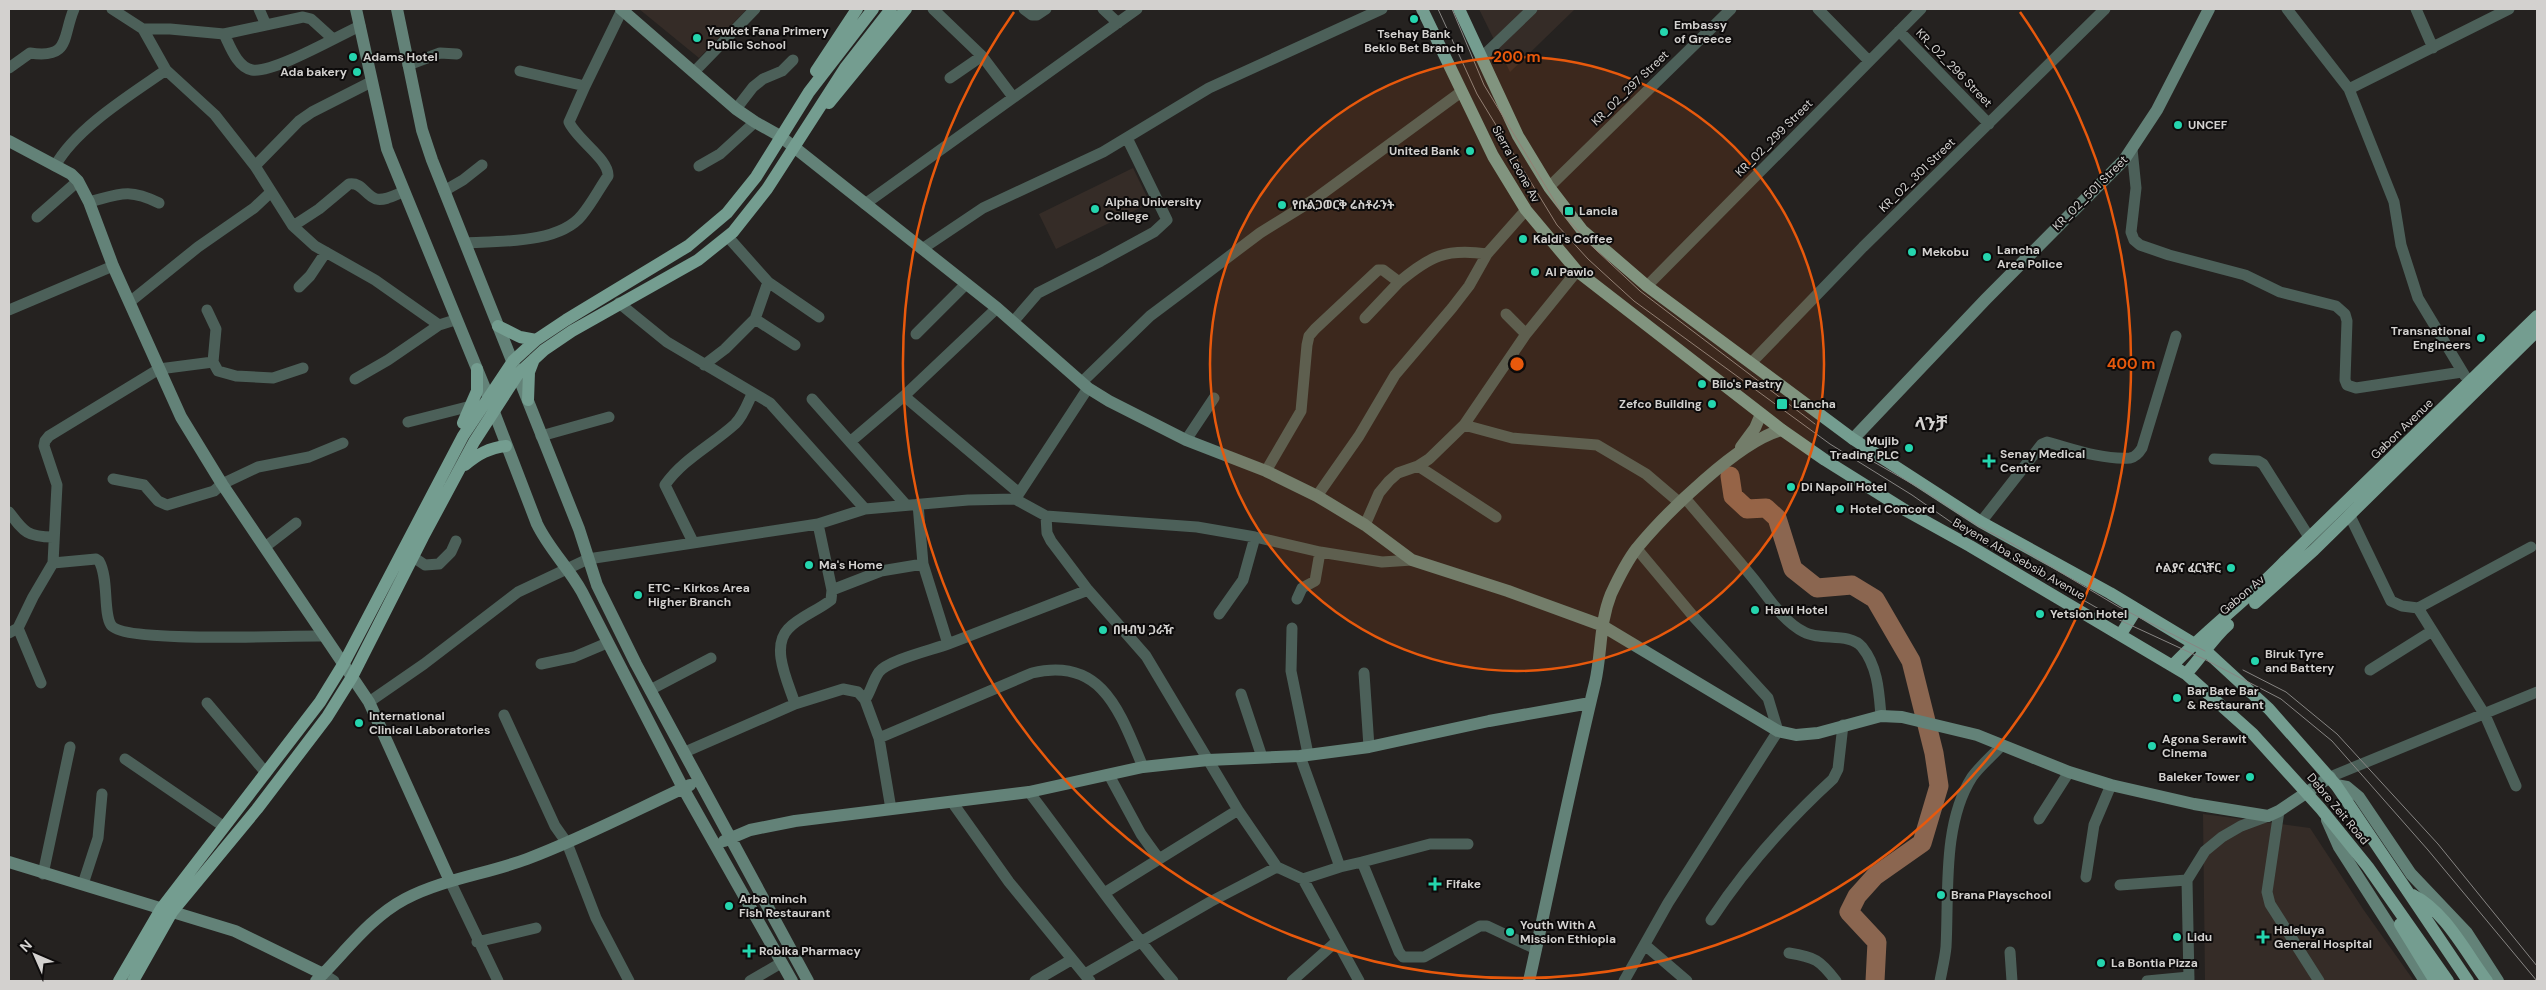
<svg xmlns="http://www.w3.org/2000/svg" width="2546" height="990" font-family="'DM Sans','Noto Sans Ethiopic',sans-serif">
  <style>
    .built { fill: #352c27 }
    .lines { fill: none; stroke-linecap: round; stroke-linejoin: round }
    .river { stroke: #8b6650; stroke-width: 19 }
    .street { stroke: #4c6059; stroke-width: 11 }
    .secondary { stroke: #638278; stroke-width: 12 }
    .primary { stroke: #749d90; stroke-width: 12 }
    .tram { stroke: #878583; stroke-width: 1 }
    .ring { fill: none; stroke: #e8590c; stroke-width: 2.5 }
    .poi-dot { fill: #25d5ae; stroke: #0d0b0b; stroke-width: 2 }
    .labels { text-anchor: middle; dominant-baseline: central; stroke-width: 4; stroke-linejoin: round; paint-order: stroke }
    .poi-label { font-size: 12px; font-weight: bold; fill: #d3d1cf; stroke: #0d0b0b; text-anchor: start }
    .street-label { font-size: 12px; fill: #d3d1cf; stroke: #0d0b0b }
    .district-label { font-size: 18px; font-weight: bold; fill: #d3d1cf; stroke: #0d0b0b }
    .centre { fill: #e8590c; stroke: #0d0b0b; stroke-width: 2.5 }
    .ring-label { font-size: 15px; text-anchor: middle; font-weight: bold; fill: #e8590c; stroke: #0d0b0b; stroke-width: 4; stroke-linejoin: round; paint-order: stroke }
  </style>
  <rect width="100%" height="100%" fill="#252220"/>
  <path class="built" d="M639 9H747L699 58Z
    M1479 9H1575L1510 72Z
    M1133 168 1150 203 1056 249 1039 214Z
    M2203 814 2310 828 2363 909 2414 981H2205Z"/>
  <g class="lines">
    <path class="river" d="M1730 476 1733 496 1747 509 1766 508 1777 518 1793 569 1817 588 1852 585 1875 599 1911 661 1934 753 1939 786 1922 843 1875 876 1857 896 1849 912 1877 942 1875 981"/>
    <path class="street" d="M112 9 143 29 166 70
      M259 9 266 25
      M933 9 982 56 1013 97
      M1024 9 1032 15H1037L1046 9
      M1103 9 1118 23
      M1818 9 1869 61
      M2287 9 2349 89 2394 202 2401 245 2418 298 2465 376
      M2416 9 2433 48
      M143 29H170L224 34
      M1899 31 1989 124
      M332 38 311 19 303 17 224 34C230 46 237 67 252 70 272 74 338 36 360 26
      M1481 58 1532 9
      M408 65 440 53 457 54
      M9 68 30 53C71 59 62 37 74 9
      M520 71 585 86 622 10
      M694 72 755 9
      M950 78 982 56
      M2349 89 2509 9
      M736 109 753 87 763 79 782 71 793 60
      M2132 149 2136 188 2131 232 2134 240 2140 245 2169 255 2245 275 2280 292 2336 306 2345 314 2347 321 2345 380 2347 385 2356 388 2462 372
      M55 166C76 128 130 95 166 70L215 115 255 166 293 226 319 209 349 184C362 182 365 195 376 199 385 201 395 195 403 192
      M255 166 299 121 312 112 371 82
      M699 166 720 154 755 122
      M1549 187 1731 9
      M444 191 463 180 482 165
      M89 202C120 194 128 188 159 203
      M865 204 1137 9
      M37 217 78 181
      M293 226 315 246 375 280 439 325
      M728 237 768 282 819 317
      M465 243C499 241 559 244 582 215 592 203 599 189 608 176 609 159 577 140 569 122L585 86
      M922 249 983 208 1103 152 1209 88 1382 9
      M1647 286 1921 9
      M299 287 310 276 326 252
      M131 301 198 247 254 208 271 192
      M619 303 667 342 770 403 865 509
      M997 308 904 396 1019 493
      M9 310 113 266
      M207 310 216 329 213 362
      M1506 314 1526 334
      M1365 318 1399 282
      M755 319 795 345
      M1013 322 1038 293 1101 261 1154 232 1167 220 1127 138
      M916 334 966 284
      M1751 363 1863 247 2105 9
      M704 365 725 349 755 319 768 282
      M355 379 388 360 439 325 455 320
      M1082 382 1150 316 1186 289 1260 233 1315 199 1461 92
      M812 399 906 505
      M408 422 471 406
      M1464 425 1512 438 1597 445 1646 474 1680 503
      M541 436 609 417
      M1186 440 1214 398
      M850 442 904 396
      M2214 459 2258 461 2263 464 2309 537
      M1418 466 1496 517
      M1266 471 1301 411 1307 345 1309 336 1315 329 1378 270H1383L1399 282C1430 256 1446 248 1487 254
      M113 479 144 485 158 501 167 505 214 491 222 484 258 467 309 457 343 443
      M1317 496 1359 436 1395 375 1452 308 1469 286 1487 254 1526 210
      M1016 498 1088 388
      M1685 498C1707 524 1730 550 1752 577 1767 595 1782 621 1804 632 1820 641 1850 632 1862 647 1878 667 1879 692 1881 716
      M9 512C24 532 27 537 53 537
      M1046 516 1047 533 1051 541 1088 590 1146 656 1238 810 1106 892
      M2350 516 2391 601 2402 606 2418 608 2485 715 2516 786
      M1981 522 2042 444 2047 442C2073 449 2102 460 2130 458 2136 457 2139 453 2142 448L2176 336
      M818 524 832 590
      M1365 525 1379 493 1389 481 1398 473 1418 466 1429 459 1464 425 1526 334 1577 271
      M693 542 665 485C683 459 712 445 735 424 743 416 747 405 752 394
      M265 547 296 523
      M413 557 425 565 439 564 451 552 456 541
      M53 563 96 559 99 561C109 578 103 613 111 625 124 644 292 635 323 636
      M923 564 948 644 1088 590
      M1297 599 1302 588 1315 581 1320 552
      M2418 608 2531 547
      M1219 614 1243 580 1255 537
      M18 628 33 597 53 563 57 485 44 446 45 441 49 436 159 369 213 362 218 371 236 376 273 378 303 368
      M1292 628 1291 671 1308 754
      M9 633 18 628 41 683
      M541 664 574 657 607 643
      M2370 670 2432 631
      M1364 673 1369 747
      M650 690 711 658
      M1241 694 1262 757
      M865 700 879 738
      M369 702 424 664 518 592 588 559 818 524 865 509 968 500 1015 499 1046 516 1197 527 1255 537 1320 552 1382 562 1412 560
      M207 703 266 773
      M795 704 843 689 858 692 865 700C871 691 873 680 879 672 888 660 932 650 948 644
      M504 715 555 826 567 843 596 918 629 981
      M685 752 795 704C789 684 770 648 788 629 799 617 817 611 831 600L832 590 881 571 923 564 918 504
      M1300 756 1340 867
      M125 759 223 826
      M1109 775 1141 834 1159 859
      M2330 777 2537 692
      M1029 792C1077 855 1122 921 1173 981
      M952 802 1009 882 1090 981
      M891 809 879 738 1032 673C1103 656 1120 713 1143 767
      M1238 810 1277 867
      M2279 811 2267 892 2270 904 2319 981
      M2039 819 2069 772
      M1468 844H1430L1362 862 1399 952 1403 957H1424L1480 926H1487L1536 949
      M43 874 70 747
      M2086 877 2094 825 2111 785
      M1303 879 1359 981
      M450 881 498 981
      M83 884 98 838 102 794
      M2120 885 2187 880
      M1711 920C1746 867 1786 822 1833 779L1838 769 1843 725
      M477 942 536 928
      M1645 945 1687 981
      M2010 952 2012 981
      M1789 953C1815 957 1820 960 1836 981
      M323 974 334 981
      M1085 974 1210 902 1277 867 1303 879 1340 867 1362 862
      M750 981 781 963
      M1035 981 1071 960
      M1292 981 1337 941
      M1624 981 1668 903 1778 731 1768 698 1693 616 1637 549
      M1940 981C1942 970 1945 958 1946 947 1949 894 1942 824 1972 777 1980 766 1992 756 2001 746
      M2147 981 2189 977
      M2189 981 2187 880 2205 851 2222 837 2241 826 2268 816"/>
    <path class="secondary" d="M356 9 387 149 484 386 537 524C549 549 569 568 582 592L683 788 792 981
      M397 9 422 130 432 160 579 529 597 585 636 664 808 981
      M621 9 736 109 755 122 780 136 997 308 1088 388 1109 401 1186 440 1266 471 1317 496 1365 525 1412 560 1508 591 1601 625 1778 731 1796 735 1818 733 1881 716 1902 717 1977 735 2069 772 2111 785 2194 804 2268 816 2279 811 2330 777
      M9 141 71 174 78 181 89 202 113 266 181 417 222 484 369 702 450 881
      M1853 439 1986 299 2124 160 2157 110 2209 9
      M1741 447 1755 428 1761 414
      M2336 785 2347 787 2359 797 2411 874 2467 933 2498 981
      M2327 820 2339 847 2425 981
      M724 841 750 830 795 821 1029 792 1143 767 1208 760 1300 756 1369 747 1489 721 1590 703
      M9 862 235 931 323 974
      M316 981C344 954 369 918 405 899 443 879 487 874 527 859 583 838 636 810 690 785
      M1529 981C1551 882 1571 782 1595 683 1602 652 1599 624 1611 594 1618 579 1627 561 1637 548 1665 514 1740 440 1782 430"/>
    <path class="primary" d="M1422 9 1493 156 1526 210 1577 271 1782 430 1825 460 1905 510 1970 546 2186 674 2253 734 2321 809 2368 867 2448 981
      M1459 9 1518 136 1549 187 1582 230 1647 286 1853 439 1981 522 2110 593 2206 651 2269 709 2336 785 2468 981
      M816 71 857 9
      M829 103 906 9
      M498 326 520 337 536 340
      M528 400 529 372 534 359
      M463 423 477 391V369
      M465 465C478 454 489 448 506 446
      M2255 603 2314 550 2537 331
      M2121 634 2136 610
      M2172 666C2208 628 2250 598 2286 560L2537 316
      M2186 674C2201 658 2212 639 2228 625
      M2413 895C2445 911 2466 953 2487 981
      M2400 924 2435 981
      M119 981 161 909 320 702 344 663 463 436 513 361 536 340 566 320 688 246 727 213 756 177 809 92 873 9
      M133 981 172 912 257 809 327 717 352 677 423 537 474 442 518 374 544 350 572 331 698 260 733 232 767 189 845 68 891 9"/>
    <path class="tram" d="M1438 9 1477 94 1557 225 1588 259 1634 301 1830 444 1912 495 1971 536 2113 617 2204 659 2281 699 2332 741 2428 850 2537 981
      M1452 9 1484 85 1563 215 1595 249 1640 291 1815 424
      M1858 453 1916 486 1978 526 2011 543 2119 607 2205 651
      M2243 670 2286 692 2337 734 2438 844 2537 966"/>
  </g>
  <circle cx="1517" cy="364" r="307" fill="#e8590c" fill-opacity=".12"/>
  <g class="ring">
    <circle cx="1517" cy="364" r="307"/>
    <path d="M2020 12A614 614 0 1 1 1014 12"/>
  </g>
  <g class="poi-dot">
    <circle cx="1414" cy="19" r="5"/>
    <circle cx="1664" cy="32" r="5"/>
    <circle cx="697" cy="38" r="5"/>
    <circle cx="353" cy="57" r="5"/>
    <circle cx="357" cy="72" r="5"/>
    <circle cx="2178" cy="125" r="5"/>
    <circle cx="1470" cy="151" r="5"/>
    <circle cx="1282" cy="205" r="5"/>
    <circle cx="1095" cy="209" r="5"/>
    <rect x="1564" y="206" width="10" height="10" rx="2.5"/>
    <circle cx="1523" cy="239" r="5"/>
    <circle cx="1912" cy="252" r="5"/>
    <circle cx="1987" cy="257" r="5"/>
    <circle cx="1535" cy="272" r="5"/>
    <circle cx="2481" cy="338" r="5"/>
    <circle cx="1702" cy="384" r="5"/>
    <circle cx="1712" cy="404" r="5"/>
    <rect x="1776" y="398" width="12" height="12" rx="2.5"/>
    <circle cx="1909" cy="448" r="5"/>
    <path d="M1986.5 453.5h5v5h5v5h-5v5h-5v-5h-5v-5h5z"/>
    <circle cx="1791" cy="487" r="5"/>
    <circle cx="1840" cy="509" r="5"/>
    <circle cx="809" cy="565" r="5"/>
    <circle cx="2231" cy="568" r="5"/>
    <circle cx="638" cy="595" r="5"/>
    <circle cx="1755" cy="610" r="5"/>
    <circle cx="2040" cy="614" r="5"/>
    <circle cx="1103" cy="630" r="5"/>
    <circle cx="2255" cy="661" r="5"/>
    <circle cx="2177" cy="698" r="5"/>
    <circle cx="359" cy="723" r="5"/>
    <circle cx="2152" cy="746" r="5"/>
    <circle cx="2250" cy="777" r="5"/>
    <path d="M1432.5 876.5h5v5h5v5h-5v5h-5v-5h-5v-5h5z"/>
    <circle cx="1941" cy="895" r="5"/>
    <circle cx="729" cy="906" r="5"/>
    <circle cx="1510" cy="932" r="5"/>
    <circle cx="2177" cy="937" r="5"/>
    <path d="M2260.5 929.5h5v5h5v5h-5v5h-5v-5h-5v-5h5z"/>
    <path d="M746.5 943.5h5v5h5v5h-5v5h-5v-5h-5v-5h5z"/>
    <circle cx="2101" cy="963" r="5"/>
  </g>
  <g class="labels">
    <g class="poi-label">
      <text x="1674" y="25">Embassy<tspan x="1674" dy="14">of Greece</tspan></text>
      <text x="707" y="31">Yewket Fana Primery<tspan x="707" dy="14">Public School</tspan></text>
      <text x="1414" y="34" text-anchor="middle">Tsehay Bank<tspan x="1414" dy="14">Beklo Bet Branch</tspan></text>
      <text x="363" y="57">Adams Hotel</text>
      <text x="347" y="72" text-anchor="end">Ada bakery</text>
      <text x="2188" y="125">UNCEF</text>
      <text x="1460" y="151" text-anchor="end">United Bank</text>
      <text x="1105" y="202">Alpha University<tspan x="1105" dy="14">College</tspan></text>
      <text x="1292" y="205">የቡልጋወርቅ ሬስቶራንት</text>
      <text x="1579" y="211">Lancia</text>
      <text x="1533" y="239">Kaldi's Coffee</text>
      <text x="1997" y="250">Lancha<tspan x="1997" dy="14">Area Police</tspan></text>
      <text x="1922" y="252">Mekobu</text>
      <text x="1545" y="272">Al Pawlo</text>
      <text x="2471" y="331" text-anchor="end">Transnational<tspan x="2471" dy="14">Engineers</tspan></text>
      <text x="1712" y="384">Bilo's Pastry</text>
      <text x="1702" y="404" text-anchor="end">Zefco Building</text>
      <text x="1793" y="404">Lancha</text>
      <text x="1899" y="441" text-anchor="end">Mujib<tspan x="1899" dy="14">Trading PLC</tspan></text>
      <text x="2000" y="454">Senay Medical<tspan x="2000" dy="14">Center</tspan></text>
      <text x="1801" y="487">Di Napoli Hotel</text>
      <text x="1850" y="509">Hotel Concord</text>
      <text x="819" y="565">Ma's Home</text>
      <text x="2221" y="568" text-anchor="end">ሶልያና ፈርኒቸር</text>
      <text x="648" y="588">ETC - Kirkos Area<tspan x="648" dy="14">Higher Branch</tspan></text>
      <text x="1765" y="610">Hawi Hotel</text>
      <text x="2050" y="614">Yetsion Hotel</text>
      <text x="1113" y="630">በዛብህ ጋራዥ</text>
      <text x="2265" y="654">Biruk Tyre<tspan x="2265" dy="14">and Battery</tspan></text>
      <text x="2187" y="691">Bar Bate Bar<tspan x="2187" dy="14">&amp; Restaurant</tspan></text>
      <text x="369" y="716">International<tspan x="369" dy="14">Clinical Laboratories</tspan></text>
      <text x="2162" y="739">Agona Serawit<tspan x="2162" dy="14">Cinema</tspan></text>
      <text x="2240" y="777" text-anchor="end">Baleker Tower</text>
      <text x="1446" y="884">Fifake</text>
      <text x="1951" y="895">Brana Playschool</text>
      <text x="739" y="899">Arba minch<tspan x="739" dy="14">Fish Restaurant</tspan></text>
      <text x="1520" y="925">Youth With A<tspan x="1520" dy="14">Mission Ethiopia</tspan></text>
      <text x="2274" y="930">Haleluya<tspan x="2274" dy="14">General Hospital</tspan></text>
      <text x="2187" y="937">Lidu</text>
      <text x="759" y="951">Robika Pharmacy</text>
      <text x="2111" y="963">La Bontia Pizza</text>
    </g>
    <g class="street-label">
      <text transform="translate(1954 68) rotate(46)">KR_02_296 Street</text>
      <text transform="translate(1630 88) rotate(-44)">KR_02_297 Street</text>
      <text transform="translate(1774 138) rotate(-45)">KR_02_299 Street</text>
      <text transform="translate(1516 164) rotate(61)">Sierra Leone Av</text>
      <text transform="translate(1917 175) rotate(-44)">KR_02_301 Street</text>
      <text transform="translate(2090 193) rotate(-45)">KR_02_501 Street</text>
      <text transform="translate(2402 429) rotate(-44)">Gabon Avenue</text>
      <text transform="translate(2019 559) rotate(30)">Beyene Aba Sebsib Avenue</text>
      <text transform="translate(2242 595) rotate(-40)">Gabon Av</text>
      <text transform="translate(2338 809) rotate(50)">Debre Zeit Road</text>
    </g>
    <g class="district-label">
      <text x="1931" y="424">ላንቻ</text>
    </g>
  </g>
  <circle cx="1517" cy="364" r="8" class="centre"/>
  <g class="ring-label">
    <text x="1517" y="62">200 m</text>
    <text x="2131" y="369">400 m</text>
  </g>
  <rect width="2546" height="990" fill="none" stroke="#d3d1cf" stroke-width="20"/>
  <g transform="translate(35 955) rotate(315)" stroke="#0d0b0b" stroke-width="4" paint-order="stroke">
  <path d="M0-4L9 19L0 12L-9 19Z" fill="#d3d1cf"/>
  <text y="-8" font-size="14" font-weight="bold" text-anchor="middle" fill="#d3d1cf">N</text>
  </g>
</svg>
